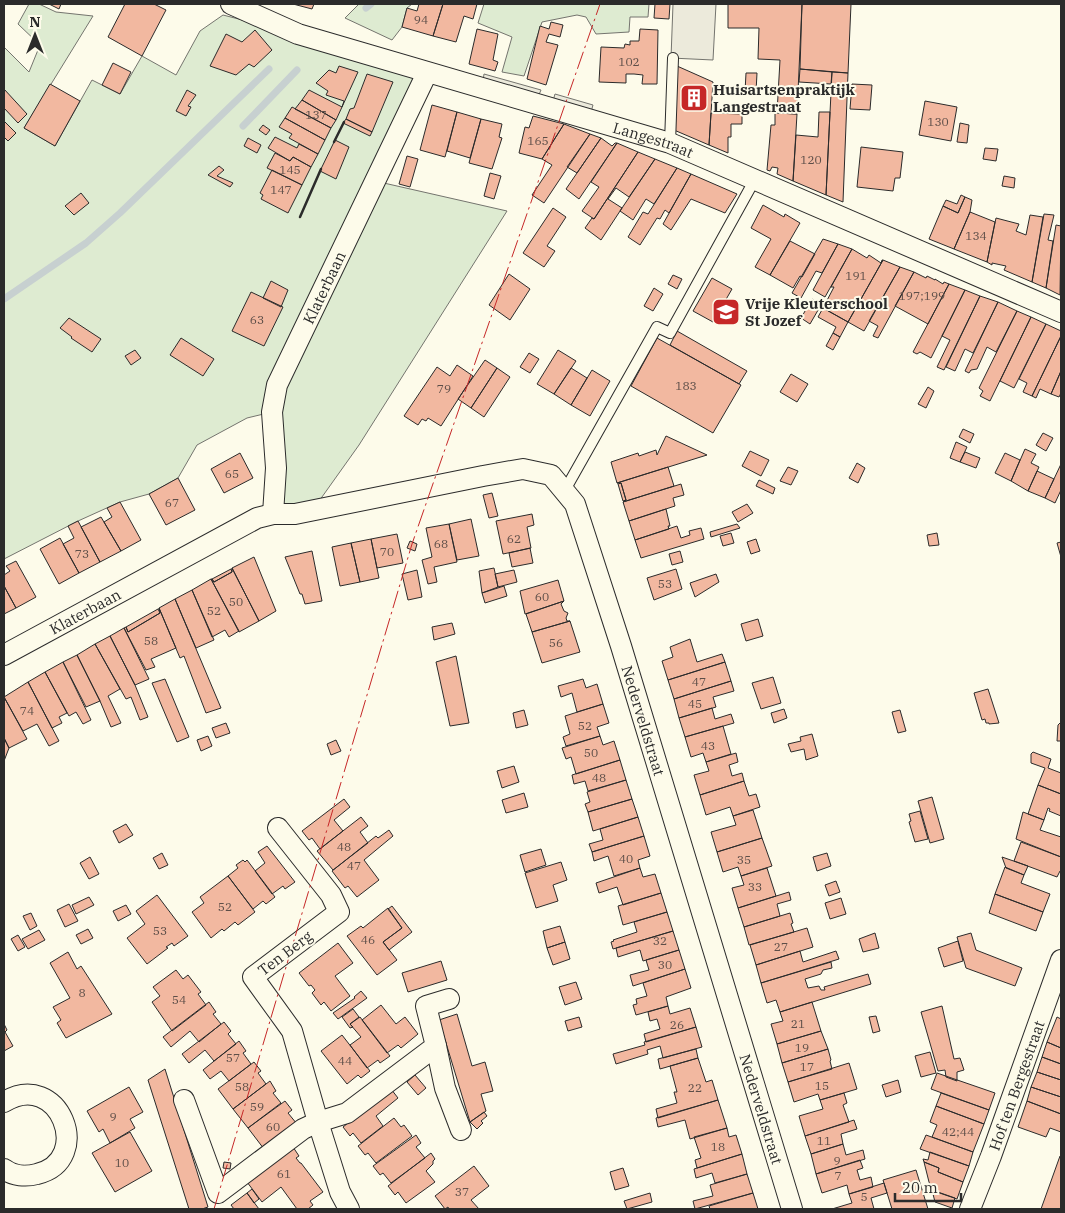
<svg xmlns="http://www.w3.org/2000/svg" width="1065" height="1213" font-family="'IBM Plex Serif',serif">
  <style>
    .green { fill: #deebd1; stroke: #74746e }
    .parking { fill: #eceadb; stroke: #74746e }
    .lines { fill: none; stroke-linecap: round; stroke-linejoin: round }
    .stream { stroke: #c7d0d0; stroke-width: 7 }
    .building { fill: #f2b8a0; stroke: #2b2b2b }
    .lane-casing { stroke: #2b2b2b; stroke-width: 12 }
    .street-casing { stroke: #2b2b2b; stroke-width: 22 }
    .lane { stroke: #fdfbea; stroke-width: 10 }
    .street { stroke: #fdfbea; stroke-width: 20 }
    .wall { stroke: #2b2b2b; stroke-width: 2.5 }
    .power { stroke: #c62828; stroke-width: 1; stroke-dasharray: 18 4 2.5 4; stroke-linecap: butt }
    .labels { text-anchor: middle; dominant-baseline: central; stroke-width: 4; stroke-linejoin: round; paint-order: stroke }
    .number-label { font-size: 12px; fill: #5d4e48 }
    .poi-label { font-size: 15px; font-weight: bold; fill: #2b2b2b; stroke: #fdfbea; text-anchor: start }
    .street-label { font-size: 15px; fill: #2b2b2b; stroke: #fdfbea }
  </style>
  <rect width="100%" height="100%" fill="#fdfbea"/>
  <path class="green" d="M29 4H39L56 12 93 16 24 128 55 146 92 80 120 94 142 56 176 75 200 31 223 15 313 38 427 73 375 181 507 211 359 445 312 511 273 514 272 412 247 418 197 445 178 478 149 494 120 502 78 521 4 559V47L29 72 40 45 18 24Z
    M359 4H412L407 8 402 27 392 40 345 18Z
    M484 4H649L648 17H630L629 32 596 34 586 17 577 15 542 22 524 76 502 72 512 37 478 23Z"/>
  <path class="parking" d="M673 4H716L713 60 671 58Z
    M484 74 541 90 538 97 483 81Z
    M555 94 593 105 591 112 553 101Z"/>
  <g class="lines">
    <path class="stream" d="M366 8 371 4
      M243 126 297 70
      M4 299 86 243 120 213 269 69"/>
  </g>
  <path class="building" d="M49 4H61L59 9Z
    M125 4H154L166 10 142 56 108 37Z
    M293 4H314L312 9Z
    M419 4H443L433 36 402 27 407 8 417 11Z
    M443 4H477L473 19 464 16 456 42 433 36Z
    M655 4H670L669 19 654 18Z
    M728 4H802L797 114 777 113 780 60 758 59 759 28H728Z
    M802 4H851L848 73 800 69Z
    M551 22 563 25 560 37 549 34 546 42 558 45 546 85 527 79 540 26 549 29Z
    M477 29 498 34 493 60 498 62 495 71 469 64Z
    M640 29 658 30 657 84H642L643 75 634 74H626V83L599 82 601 47 624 48 625 44 630 45V41H639Z
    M255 30 272 50 254 67 249 64 236 75 210 66 226 34 242 42Z
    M113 63 131 72 120 94 102 85Z
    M339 66 358 72 342 107 344 101 326 95 328 91 316 83 329 70 336 73Z
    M677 66 713 82 709 145 674 130Z
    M800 69 832 72 831 84 799 82Z
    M832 72 848 73 843 202 826 195Z
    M746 73H757L756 92H745Z
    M367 74 393 82 372 132 346 119 350 109 354 108Z
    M50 84 80 101 55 146 24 128Z
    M852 84 872 85 870 110 850 109Z
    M4 89 27 114 18 123 4 108Z
    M187 90 196 95 188 106 191 107 186 116 176 111Z
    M309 90 342 107 336 120 302 100Z
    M302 100 336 120 331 128 295 109Z
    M925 101 957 107 951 141 919 135Z
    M432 105 457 112 445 157 420 150Z
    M292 107 331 128 325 140 285 118Z
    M457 112 481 119 470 158 447 151Z
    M819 112H830L826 195 793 181 796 135 818 137Z
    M711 113 742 114V124H731V137H728V153L709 145Z
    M775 113 797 114 793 181 777 174 778 168 772 167 770 171 767 170 771 125H775Z
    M533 116 564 124 542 159 519 153 525 127 529 128Z
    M285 118 325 140 318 154 289 138 292 134 279 127Z
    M346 119 372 132 370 136 343 123Z
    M481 119 502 124 499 137 502 138 492 169 469 163Z
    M5 122 16 133 8 141 4 137V124Z
    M960 123 969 125 967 143 957 142Z
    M564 124 590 134 544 203 532 195 552 165 542 159Z
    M263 125 270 130 266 135 259 130Z
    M590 134 601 138 577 173 567 167Z
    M275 137 297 148 299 144 318 154 311 167 293 157 290 161 268 148Z
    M248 138 261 145 257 153 244 146Z
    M601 138 612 146 615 143H617L579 199 566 189Z
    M335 140 349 147 336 179 320 171Z
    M617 143 638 152 594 219 582 211 599 187 591 182Z
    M861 147 903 152 900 178H895L893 191 857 187Z
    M985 148 998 149 996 161 983 159Z
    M638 152 655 159 629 197 616 188 608 199 622 208 601 240 585 228 592 218 594 219Z
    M275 153 290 161 293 157 311 167 302 185 267 168Z
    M407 156 418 159 410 187 399 184Z
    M655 159 677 168 654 204 646 199 633 220 620 211Z
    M219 166 224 170 217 176 233 183 230 187 208 175Z
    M677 168 691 174 669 213 665 210 660 219 657 218 640 245 628 237 643 212 648 214Z
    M272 170 302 185 288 213 261 199 263 195 260 193Z
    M490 173 501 176 494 199 484 196Z
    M691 174 737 194 725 213 691 199 671 230 663 224Z
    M1004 176 1015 178 1014 188 1002 186Z
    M81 193 89 203 74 215 65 206Z
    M961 195 965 197 958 213 943 206 946 200 957 204Z
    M965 197 972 200 970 212 954 249 929 239 943 206 958 213Z
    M763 205 784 217 785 214 800 223 770 275 755 267 771 239 751 228Z
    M553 208 566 217 547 246 555 251 544 267 523 253Z
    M970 212 995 222 987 262 954 249Z
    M1044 214 1054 215 1048 240 1053 241 1046 288 1032 282Z
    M1030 215 1043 217 1032 282 1004 270 1006 266 992 263V265L987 262 996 218 1019 224 1016 231 1026 235Z
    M1056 225 1061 226 1060 295 1046 288Z
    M823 239 838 244 822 273 816 271 801 298 792 293Z
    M790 241 815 254 802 277 800 276 793 288 770 275Z
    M838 244 852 249 825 297 813 290Z
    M852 249 867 258 869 255 881 263 882 260H883L848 322 823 308 834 287H831Z
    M883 260 900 267 864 331 848 322Z
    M900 267 914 272 878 338 873 336 878 326 869 321Z
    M914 272 926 278 927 276 935 280V279L943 284 944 282 949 284 928 324 895 306Z
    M509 274 530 289 510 320 489 305Z
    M673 275 682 279 677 289 668 284Z
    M712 278 732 289 713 322 693 311Z
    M271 281 288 290 281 307 263 298Z
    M949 284 965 290 931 358 920 352 917 354 913 352Z
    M654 288 663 294 653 311 644 306Z
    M965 290 980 296 944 370 937 367 950 340 942 336Z
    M251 292 283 307 264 346 232 331Z
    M980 296 998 302 973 353 965 349 955 371 946 367Z
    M812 299 821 305 810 324 801 318Z
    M998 302 1017 311 996 352 987 347 977 369 971 370 969 373 965 371Z
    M823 308 848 322 840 337 833 333 836 327 818 317Z
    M1017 311 1031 317 990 401 980 396 983 391 979 388Z
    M1031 317 1046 324 1014 388 1000 381Z
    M69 318 101 339 92 352 71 338 72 337 60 328Z
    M1046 324 1061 331V336L1032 396 1023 392 1027 383 1019 379Z
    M677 331 747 371 739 384 670 345Z
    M833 333 840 337 833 350 826 346Z
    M1061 336V371L1051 394 1040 389 1036 398 1032 396Z
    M181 338 214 359 203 376 170 355Z
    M657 338 741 385 713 433 631 386Z
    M135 350 141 358 131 365 125 356Z
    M558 350 576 361 554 394 537 384Z
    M529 353 539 359 530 373 520 367Z
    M485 360 497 368 471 408 458 399Z
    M457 365 473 376 441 426 428 418 426 421 422 419 418 425 404 416 437 367 450 376Z
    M497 368 510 377 484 417 471 408Z
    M571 368 587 378 571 405 554 394Z
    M592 370 610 381 590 416 571 405Z
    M1061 371V393L1059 397 1051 394Z
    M791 374 808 384 797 402 780 392Z
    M928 387 934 391 926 408 918 404Z
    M963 429 974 434 970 443 959 437Z
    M1043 433 1053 438 1046 451 1036 445Z
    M666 436 707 455 617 483 611 462 638 453 639 456 656 450 657 455Z
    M956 442 967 447 960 462 950 458Z
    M1025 449 1036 454 1031 463 1039 467 1028 491 1011 481Z
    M750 451 769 460 761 476 742 466Z
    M965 452 980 458 976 468 960 462Z
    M240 453 253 478 224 493 211 469Z
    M1005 453 1020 460 1011 481 995 473Z
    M857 463 865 468 858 483 849 478Z
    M1061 464V490L1055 503 1045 498Z
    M668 467 674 486 623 502 626 500 621 483H617Z
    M788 467 798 471 791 485 780 481Z
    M1037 471 1054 479 1045 498 1028 491Z
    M178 478 195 510 166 525 149 494Z
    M759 480 775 488 773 494 756 486Z
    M621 483 626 500 623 501 618 484Z
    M681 484 684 495 673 498 675 506 629 521 623 502Z
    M492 493 498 516 489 518 483 495Z
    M120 502 141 540 121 551 104 522 112 517 107 508Z
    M747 504 753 513 738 522 732 512Z
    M666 509 670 526H668L669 529 635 540 629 521Z
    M532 514 534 525 527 527 531 548 503 554 496 521Z
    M101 517 121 551 100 562 81 527Z
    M471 519 479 556 457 560 449 524Z
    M78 521 100 562 79 573 63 544 74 538 68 526Z
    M449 524 457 562 434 567 437 582 428 584 422 560 432 557 426 528Z
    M737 524 740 528 711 537 710 532Z
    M677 526 681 538 690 535 689 531 701 528 704 539 641 558 635 540Z
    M731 533 734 543 723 546 720 536Z
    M937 533 939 545 929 546 927 535Z
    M397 534 403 563 377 568 371 539Z
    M60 538 79 573 59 584 40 549Z
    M371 539 379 578 360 582 351 543Z
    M756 539 760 551 751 554 747 542Z
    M410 541 417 544 415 551 407 548Z
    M1061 542V557L1057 543Z
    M351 543 360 582 340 586 332 547Z
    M530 548 533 563 512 567 509 553Z
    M312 551 322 601 305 604 302 594H300L285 557Z
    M680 551 683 562 672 565 669 554Z
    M254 557 276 611 259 621 232 568Z
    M16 561 36 597 16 608 4 586V575L10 571 6 566Z
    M232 568 259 621 239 632 211 579H212L214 582 232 572Z
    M494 568 498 587 482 593 479 571Z
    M231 569 232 572 214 582 212 579Z
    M676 569 682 589 654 600 647 578Z
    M417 570 422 597 408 600 402 574Z
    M514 570 517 582 498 587 495 574Z
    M716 574 719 582 695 597 690 583Z
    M211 579 239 631 229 637 225 630 212 637 192 590Z
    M558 580 564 601 525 614 520 591Z
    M4 586 16 608 4 614Z
    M504 586 507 596 485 603 482 593Z
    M192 590 214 640 196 648 175 599Z
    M175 599 221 708 206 713 184 656 180 658 159 608Z
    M564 601 561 604 564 611 568 613 566 618 567 621H570L532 632 526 614Z
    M159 608 176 648 151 659 155 667 146 670 124 628 126 627 128 632 160 613Z
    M158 609 160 613 128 632 126 627Z
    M758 619 763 636 746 641 741 624Z
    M570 621 580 652 542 663 532 632Z
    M452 623 455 634 434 640 432 627Z
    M124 628 149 679 135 685 110 636Z
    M110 636 135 685 148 717 140 720 131 697 126 699 95 644Z
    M690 639 697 662 722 654 725 662 668 680 662 661 673 657 670 647Z
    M95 644 120 689 108 696 121 723 111 727 100 701 77 655Z
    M77 655 100 701 86 707 63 662Z
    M456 656 469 723 450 726 436 662Z
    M63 662 91 720 83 724 76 712 69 716 45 672Z
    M725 662 731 681 674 699 668 680Z
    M45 672 67 713 59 717 62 723 52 728 28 682Z
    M773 677 781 703 761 709 752 683Z
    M165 679 189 737 177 742 152 683Z
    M583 679 586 688 597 684 603 704 577 712 572 693 561 697 558 686Z
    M731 681 734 691 713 697 716 707 679 718 674 699Z
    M28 682 59 741 49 746 37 724 23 731 4 697Z
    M988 689 999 723 989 724V723H986L985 719 982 720 974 693Z
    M4 697 27 739 9 748 4 738Z
    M603 704 609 723 597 727 600 736 566 746 563 737 570 734 565 716Z
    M712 708 715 719 731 714 734 723 685 737 679 718Z
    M784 709 787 718 774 723 771 713Z
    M524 710 528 725 516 728 513 713Z
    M900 710 906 731 898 733 892 712Z
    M1061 722V741H1057L1058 725Z
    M226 723 230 733 216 738 212 728Z
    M723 726 731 754 706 762 703 753 691 757 685 737Z
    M812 734 818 756 806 760 804 749 791 752 788 744 801 741 800 737Z
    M208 736 212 746 201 751 197 740Z
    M600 736 603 745 614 741 620 760 576 774 571 757 566 759 562 748Z
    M4 738 9 748 4 761Z
    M336 740 341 751 331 755 327 744Z
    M1033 752 1051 759 1048 768 1061 773V794L1038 785 1045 768 1031 763V754Z
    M736 753 738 762 729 765 732 776 742 773 744 781 700 795 694 775 709 771 706 762Z
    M620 760 626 780 588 791 585 781 574 784 572 775Z
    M514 766 519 782 502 788 497 771Z
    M626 780 632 799 588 812 585 804 590 802 587 792Z
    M744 781 749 796 756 794 760 807 733 816 730 807 706 815 700 795Z
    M1038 785 1061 794V816L1049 811 1050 809 1048 808 1044 820 1028 814Z
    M524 793 528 807 506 813 502 800Z
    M932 797 944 839 930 843 918 801Z
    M344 799 350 807 334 820 343 831 320 849 312 838 309 840 302 831Z
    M632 799 638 817 593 831 588 812Z
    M753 810 762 838 717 852 711 832 736 825 733 816Z
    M920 811 928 839 915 842 909 822 911 821 909 814Z
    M1023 812 1044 820 1040 830 1061 837V857L1016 839Z
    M361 817 368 826 360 832 368 843 333 870 317 851Z
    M638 817 644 836 592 852 589 844 603 840 600 829Z
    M126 824 133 835 119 843 113 831Z
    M389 830 393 836 364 860 379 880 357 897 348 886 345 888 332 871 376 836 378 838Z
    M644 836 650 856 638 860 640 868 614 876 608 856 594 861 592 852Z
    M762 838 772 866 741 876 738 867 723 872 717 852Z
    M1021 842 1061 857V871H1060L1057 877 1014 861Z
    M267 846 295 882 285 889 283 886 272 894 255 871 265 863 258 852Z
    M541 849 546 865 525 872 520 855Z
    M162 853 168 865 159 869 153 858Z
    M827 853 831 866 817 871 813 857Z
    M90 857 99 874 89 879 80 863Z
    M1002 857 1028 866 1024 875 1006 868Z
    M243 860 245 862 247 860 275 897 266 904 263 901 253 909 228 876 238 868 236 865Z
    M561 862 567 880 553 885 558 901 536 908 525 873Z
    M1005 867 1024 875 1021 883 1050 894 1043 912 995 894Z
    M640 868 643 877 655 874 661 893 623 905 617 887 599 893 596 883Z
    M767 868 776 896 738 908 732 888 744 885 741 876Z
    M228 876 255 912 238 925 235 922 224 931 222 929 211 938 192 912 204 903 200 897Z
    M836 881 840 892 829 896 825 885Z
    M789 892 791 900 777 904 780 916 744 927 738 908Z
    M661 893 667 912 623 925 618 906Z
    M995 894 1043 912 1036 931 989 913Z
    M157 895 188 936 174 946 172 943 166 947 168 948 147 964 127 938 145 924 136 911Z
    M89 897 94 905 76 914 72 905Z
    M841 898 846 914 830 919 825 903Z
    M69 904 78 921 65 927 57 910Z
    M126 905 131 914 118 921 113 911Z
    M392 906 412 932 389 950 383 942 402 928 388 909Z
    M388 908 402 928 383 942 397 960 377 975 347 936 361 926 363 928Z
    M667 912 673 931 613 949 611 942 614 941 613 940 637 932 634 922Z
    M31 913 37 926 30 930 23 916Z
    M790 913 793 923 791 924 794 932 749 945 744 927Z
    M560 926 565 942 547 948 543 931Z
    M807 928 813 947 756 965 750 945Z
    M88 929 93 938 81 944 76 935Z
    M39 930 45 940 28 949 22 939Z
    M673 931 679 950 643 961 640 950 618 957 616 948Z
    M875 933 879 948 863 952 859 939Z
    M971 933 976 950 1022 968 1015 986 966 968 957 937Z
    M18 935 25 947 18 951 11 939Z
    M958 941 963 961 944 967 938 948Z
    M565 942 570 959 553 965 547 948Z
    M338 943 353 963 335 976 350 996 331 1011 324 1002 321 1005 312 993 315 990 311 985 309 986 299 973Z
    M679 950 685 969 633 986 630 975 649 970 646 960Z
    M800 951 803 962 836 951 839 959 761 983 756 965Z
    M68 952 77 969 81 966 112 1014 66 1038 57 1023 61 1020 53 1007 70 998 50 963Z
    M441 961 447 980 408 992 402 973Z
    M831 962 832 968 823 970 821 974 805 979 808 988 819 986 821 990H825L824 987 868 974 871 984 780 1012 776 1000 767 1003 761 983Z
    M685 969 691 988 666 997 668 1006 636 1015 633 1005 637 1004 636 999 647 996 643 983Z
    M176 970 183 979 188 975 201 992 198 994 206 1005 172 1031 152 1002 160 996 153 987Z
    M576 982 582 999 565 1005 559 987Z
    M361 991 367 998 338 1019 333 1013 355 998 354 997Z
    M209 1002 216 1012 213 1014 221 1024 199 1042 190 1031 171 1047 163 1037Z
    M812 1002 821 1031 777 1044 771 1024 783 1021 780 1012Z
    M381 1005 396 1024 405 1017 418 1034 401 1048 398 1045 387 1053 362 1020Z
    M668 1006 670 1014 690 1008 696 1027 646 1042 644 1034 660 1029 657 1019 650 1021 648 1012Z
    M942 1006 954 1059 960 1058 964 1070 957 1072V1081L946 1077 945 1070 938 1071 921 1012Z
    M353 1009 359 1017 350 1024 353 1027 350 1028 342 1017Z
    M457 1014 472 1066 485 1062 493 1091 481 1094 486 1111 470 1122 439 1020Z
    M876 1016 880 1031 873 1033 869 1017Z
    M360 1017 390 1056 380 1063 378 1060 367 1068 350 1045 361 1037 350 1024Z
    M579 1017 582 1027 568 1031 565 1021Z
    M1057 1017 1061 1019V1048L1047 1042Z
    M224 1022 231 1031 228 1034 236 1044 214 1061 205 1050 189 1063 182 1054Z
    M4 1024 7 1030 5 1032 13 1046 4 1051Z
    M696 1027 702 1047 663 1058 660 1046 647 1050 648 1054 616 1064 613 1054 645 1045 644 1042Z
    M821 1031 828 1049 782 1063 777 1044Z
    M342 1035 370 1071 361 1078 358 1075 347 1084 321 1051Z
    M239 1041 246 1051 243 1053 251 1064 229 1081 221 1071 210 1079 203 1070Z
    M1047 1042 1061 1048V1064L1042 1057Z
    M696 1049 698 1058 660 1069 658 1059Z
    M828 1049 831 1060 830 1061 832 1069 788 1082 782 1063Z
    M930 1052 936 1073 921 1077 915 1056Z
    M1042 1057 1061 1064V1080L1037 1072Z
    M698 1058 706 1082 712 1080 718 1100 658 1118 656 1109 677 1103 674 1092H677L670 1066Z
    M254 1062 261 1071 258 1073 266 1084 233 1109 218 1089Z
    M849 1063 857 1089 820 1100 818 1094 794 1102 788 1082Z
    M165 1069 208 1207 202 1209H189L148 1080Z
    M1037 1072 1061 1080V1097L1031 1087Z
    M937 1073 995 1093 989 1110 931 1089Z
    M415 1075 426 1088 418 1095 407 1082Z
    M898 1080 901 1092 886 1097 882 1085Z
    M270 1081 276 1091 273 1093 281 1103 248 1128 233 1109Z
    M129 1087 143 1112 130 1119 135 1128 110 1143 103 1129 99 1132 87 1111Z
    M1031 1087 1061 1097V1114L1027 1101Z
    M391 1089 398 1098 376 1116 383 1126 361 1143 353 1133 350 1136 343 1127Z
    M844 1093 847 1103 843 1105 849 1122 805 1136 799 1116 823 1109 820 1100Z
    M941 1093 989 1110 984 1124 936 1106Z
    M718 1100 727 1128 690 1139 685 1120 658 1127 656 1118Z
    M285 1101 292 1110 288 1113 297 1124 264 1149 248 1128Z
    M1027 1101 1061 1114V1132L1050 1128 1046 1137 1018 1127Z
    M936 1106 984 1124 973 1152 932 1137 937 1125 930 1122Z
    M484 1112 487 1116 481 1121 483 1123 477 1129 470 1122Z
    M394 1118 401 1127 404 1125 412 1136 376 1163 368 1153 365 1155 358 1146Z
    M854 1120 857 1129 841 1134 843 1144 811 1154 805 1136Z
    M727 1128 729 1137 736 1135 742 1154 697 1168 695 1160 701 1158 694 1137Z
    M130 1132 152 1171 115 1192 92 1153Z
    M416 1135 421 1143 416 1147 425 1158 391 1183 383 1173 380 1175 373 1166Z
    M926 1135 973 1152 969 1166 920 1149Z
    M843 1144 846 1155 863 1150 865 1159 816 1174 811 1154Z
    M293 1147 299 1156 296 1158 300 1163H301L323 1192 310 1201 313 1205 308 1209H297L281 1187 262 1202 247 1182Z
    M930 1152 969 1166 963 1182 938 1172 939 1168 924 1162 923 1159 928 1160Z
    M431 1153 435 1159 433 1161V1164L426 1171 435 1182 406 1203 398 1192 395 1195 388 1186Z
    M742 1154 747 1174 715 1183 712 1173 696 1178 694 1169Z
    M1060 1156H1061V1209H1041Z
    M860 1160 863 1168 857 1170 860 1180 871 1177 873 1187 849 1194 847 1185 822 1193 816 1174Z
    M224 1162 231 1163 230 1169 223 1168Z
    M924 1162 939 1168 938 1172 963 1182 957 1199 931 1190Z
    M474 1166 489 1186 471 1200 479 1209H449L448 1207 445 1209 435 1196Z
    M623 1168 629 1186 615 1190 610 1172Z
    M916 1170 928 1209H892L883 1180Z
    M747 1174 753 1193 695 1209 693 1201 713 1196 710 1185Z
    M884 1183 887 1193 871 1198 874 1209H876H832L852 1203 849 1194Z
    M252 1189 259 1199 254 1203 247 1193Z
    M932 1190 955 1198 952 1208 935 1202Z
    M247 1193 259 1209H234L231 1205Z
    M650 1193 652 1202 627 1209 624 1201Z
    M753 1193 758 1209H710L709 1206Z"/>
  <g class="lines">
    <defs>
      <path id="lane" d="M670 143 673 58
        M565 490 657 327 670 333 754 181"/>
      <g id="street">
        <path id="s1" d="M231 4 298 34 670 143 1061 312"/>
        <path id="s2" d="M273 514 276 468 272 412 277 385 427 73"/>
        <path id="s3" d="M4 655 257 518 273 514H295L483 476 523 469 551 475 575 504 621 646 792 1209"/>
        <path d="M278 828 331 895 339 912 253 977 292 1031 318 1122 340 1192 349 1209"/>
        <path d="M436 1046 445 1088 461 1130"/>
        <path d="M184 1100 218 1193 303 1129 318 1122 347 1113 436 1046 426 1006 449 999"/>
        <path d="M4 1102C59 1068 95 1160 37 1174 26 1177 13 1176 4 1169"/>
        <path id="s4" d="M970 1209 991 1156 1061 960"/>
      </g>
    </defs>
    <use href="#lane" class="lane-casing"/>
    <use href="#street" class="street-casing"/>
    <use href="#lane" class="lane"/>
    <use href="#street" class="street"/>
    <path class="wall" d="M334 142 344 122
      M300 217 321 169"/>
    <path class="power" d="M214 1209 412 544 600 4"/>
  </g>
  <defs>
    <symbol id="building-square" viewBox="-11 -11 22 22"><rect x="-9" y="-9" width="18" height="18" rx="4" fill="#c62828" stroke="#fdfbea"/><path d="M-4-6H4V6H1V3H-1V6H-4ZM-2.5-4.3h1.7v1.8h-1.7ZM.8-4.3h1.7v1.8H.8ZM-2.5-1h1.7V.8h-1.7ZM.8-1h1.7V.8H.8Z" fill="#fff"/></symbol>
    <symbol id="school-square" viewBox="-11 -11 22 22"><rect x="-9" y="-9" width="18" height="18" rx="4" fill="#c62828" stroke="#fdfbea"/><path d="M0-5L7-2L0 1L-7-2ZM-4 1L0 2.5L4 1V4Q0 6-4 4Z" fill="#fff"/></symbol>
  </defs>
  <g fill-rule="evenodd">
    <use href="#building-square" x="678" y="82" width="32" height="32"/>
    <use href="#school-square" x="710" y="296" width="32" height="32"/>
  </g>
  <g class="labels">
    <g class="number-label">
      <text x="421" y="19">94</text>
      <text x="629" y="61">102</text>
      <text x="316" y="114">137</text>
      <text x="938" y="121">130</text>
      <text x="538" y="140">165</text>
      <text x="811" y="159">120</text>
      <text x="290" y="169">145</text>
      <text x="281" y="189">147</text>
      <text x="976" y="235">134</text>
      <text x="856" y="275">191</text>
      <text x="922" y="295">197;199</text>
      <text x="257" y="319">63</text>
      <text x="686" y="385">183</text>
      <text x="444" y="388">79</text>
      <text x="232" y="473">65</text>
      <text x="172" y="502">67</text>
      <text x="514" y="538">62</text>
      <text x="441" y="543">68</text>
      <text x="387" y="551">70</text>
      <text x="82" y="553">73</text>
      <text x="665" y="583">53</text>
      <text x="542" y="596">60</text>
      <text x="236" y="601">50</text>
      <text x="214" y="610">52</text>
      <text x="151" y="640">58</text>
      <text x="556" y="642">56</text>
      <text x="699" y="681">47</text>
      <text x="695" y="703">45</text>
      <text x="27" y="710">74</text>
      <text x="585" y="725">52</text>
      <text x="708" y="745">43</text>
      <text x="591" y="752">50</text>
      <text x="599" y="777">48</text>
      <text x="344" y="846">48</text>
      <text x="626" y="858">40</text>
      <text x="744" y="859">35</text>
      <text x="354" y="865">47</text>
      <text x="755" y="886">33</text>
      <text x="225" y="906">52</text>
      <text x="160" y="930">53</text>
      <text x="368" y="939">46</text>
      <text x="660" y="940">32</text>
      <text x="781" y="946">27</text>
      <text x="665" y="964">30</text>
      <text x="82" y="992">8</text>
      <text x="179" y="999">54</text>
      <text x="798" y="1023">21</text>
      <text x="677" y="1024">26</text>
      <text x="802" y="1047">19</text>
      <text x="233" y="1057">57</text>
      <text x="345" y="1060">44</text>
      <text x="807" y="1066">17</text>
      <text x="822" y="1085">15</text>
      <text x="242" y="1086">58</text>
      <text x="695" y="1087">22</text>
      <text x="257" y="1106">59</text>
      <text x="113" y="1116">9</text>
      <text x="273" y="1126">60</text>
      <text x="958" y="1131">42;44</text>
      <text x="824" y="1140">11</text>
      <text x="718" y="1146">18</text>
      <text x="837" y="1160">9</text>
      <text x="122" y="1162">10</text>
      <text x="284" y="1173">61</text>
      <text x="838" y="1175">7</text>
      <text x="462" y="1191">37</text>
      <text x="864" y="1196">5</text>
    </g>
    <g class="poi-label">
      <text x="713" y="89">Huisartsenpraktijk<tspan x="713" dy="17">Langestraat</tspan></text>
      <text x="745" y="303">Vrije Kleuterschool<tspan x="745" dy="17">St Jozef</tspan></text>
    </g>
    <g class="street-label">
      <text stroke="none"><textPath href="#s1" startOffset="444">Langestraat</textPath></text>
      <text stroke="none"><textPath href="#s2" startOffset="238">Klaterbaan</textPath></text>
      <text stroke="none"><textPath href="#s3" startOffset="92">Klaterbaan</textPath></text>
      <text stroke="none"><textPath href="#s3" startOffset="852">Nederveldstraat</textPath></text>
      <text transform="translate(285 953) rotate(-37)">Ten Berg</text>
      <text stroke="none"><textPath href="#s4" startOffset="132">Hof ten Bergestraat</textPath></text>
      <text stroke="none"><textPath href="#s3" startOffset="1258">Nederveldstraat</textPath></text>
    </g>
  </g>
  <rect width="1065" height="1213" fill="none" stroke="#2b2b2b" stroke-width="10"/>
  <g transform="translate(35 35)" stroke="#fdfbea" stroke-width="4" paint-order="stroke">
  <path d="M0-4L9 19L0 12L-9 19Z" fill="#2b2b2b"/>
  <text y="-8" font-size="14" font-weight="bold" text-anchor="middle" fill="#2b2b2b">N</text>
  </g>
  <path d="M895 1193v8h66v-8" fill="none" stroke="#2b2b2b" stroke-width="2.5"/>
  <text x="902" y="1193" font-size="15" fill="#2b2b2b" stroke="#fdfbea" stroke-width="4" paint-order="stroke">20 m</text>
</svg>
